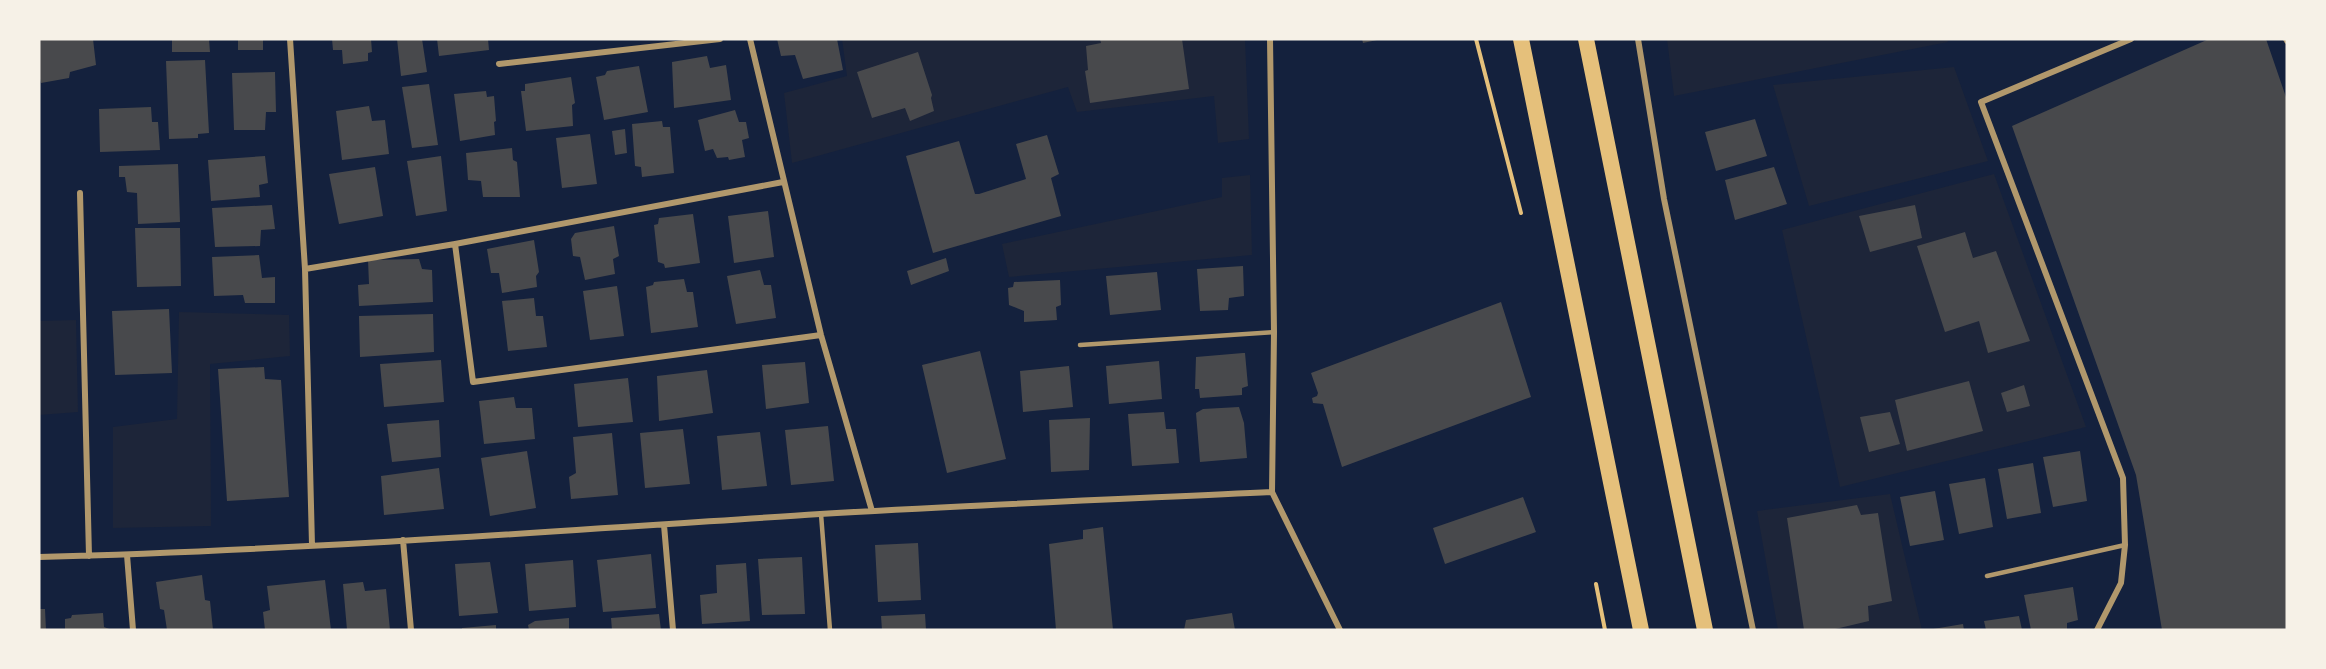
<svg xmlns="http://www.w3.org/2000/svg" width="2326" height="669" font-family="'Space Grotesk',sans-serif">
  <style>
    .green { fill: #1d2539 }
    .building { fill: #48494c }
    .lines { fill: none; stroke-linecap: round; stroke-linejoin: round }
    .path { stroke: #e5c07b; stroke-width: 4 }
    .service { stroke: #b1986c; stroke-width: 4.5 }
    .minor { stroke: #b1986c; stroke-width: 6 }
    .trunk { stroke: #e5c07b; stroke-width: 16 }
  </style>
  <rect width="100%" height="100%" fill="#14213d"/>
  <path class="green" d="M842 39H1245L1249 139 1218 143 1214 96 1077 112 1068 87 792 163 784 93 847 76Z
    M1667 39H1947L1948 42 1674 96Z
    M1954 67 1988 161 1809 206 1773 85Z
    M1994 174 2086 427 1840 487 1782 230Z
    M1250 175 1252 255 1009 277 1002 244 1222 197V178Z
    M179 312 289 315 290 356 210 364 211 526 113 528V427L177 419Z
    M76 320 78 412 39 415V321Z
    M1890 494 1922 630H1778L1757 511Z"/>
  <path class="building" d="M39 39H93L96 65 70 72 69 78 41 83 39 75Z
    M172 39H209L210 52H172Z
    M238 39H263V50H238Z
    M332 39H371L372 52 368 53V61L343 64 342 50H333Z
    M397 39H422L427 72 401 76Z
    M437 39H488L489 50 439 56Z
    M777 39H837L843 70 803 79 795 55 781 56Z
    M1100 39H1182L1189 89 1090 103 1085 71 1088 70 1086 46 1101 43Z
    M1362 39H1377V40L1363 43Z
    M2209 39H2266L2287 100V630H2162L2136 475 2012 126Z
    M918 52 932 95 931 98 934 111 910 121 905 108 872 118 857 72Z
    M707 56 710 68 726 65 731 100 674 108 672 62Z
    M205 60 209 133 198 134V138L169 139 166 61Z
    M639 66 648 112 604 120 596 77 605 75 607 71Z
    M275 72 276 112H266L265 130H234L232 73Z
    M571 77 575 103 572 105 573 126 526 131 521 91H525V84Z
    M429 84 438 145 412 148 402 87Z
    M486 91 487 97 494 96 496 121 494 122 495 135 460 141 454 94Z
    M369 106 372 121 385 120 389 154 342 160 336 111Z
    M151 107 152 122H158L160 150 100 152 99 109Z
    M735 110 739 122H746L749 138 742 140 745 157 729 160 728 157 717 158 713 149 705 151 698 120Z
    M1755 119 1767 156 1716 171 1705 132Z
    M662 121 663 127H670L674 173 642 177 641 167 635 166 632 124Z
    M625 129 627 153 615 155 612 131Z
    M590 134 597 184 562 188 556 138Z
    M1047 135 1059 174 1051 178 1061 216 933 253 906 156 959 141 975 194H979L1026 179 1016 144Z
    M512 148 513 160 517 162 520 197H483L481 181 468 180 466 153Z
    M265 156 268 183 259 185 260 197 211 201 208 160Z
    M441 156 447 211 416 216 407 161Z
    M178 164 180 222 138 224 137 193 127 192 125 177H119V166Z
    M375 167 383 216 339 224 329 174Z
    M1774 167 1787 204 1735 220 1725 180Z
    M272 205 275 229 261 230 260 246 215 247 212 208Z
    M1915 205 1922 238 1870 252 1859 216Z
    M768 211 774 257 734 263 728 216Z
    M693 214 700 263 665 268 664 264 658 262 654 225 658 224 659 218Z
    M614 226 619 256 613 259 615 274 585 280 580 257 573 256 571 239 575 233Z
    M135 228H180L181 286 137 287Z
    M1965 232 1973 258 1996 251 2030 341 1988 353 1979 321 1945 332 1917 246Z
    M534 240 539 272 536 276 537 287 502 293 499 273H491L487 249Z
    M259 255 262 278 275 277V303H245L243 295 214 296 212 257Z
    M946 258 949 271 911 285 907 271Z
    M419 259 422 269 432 270 433 302 359 306 358 285 369 284 368 260Z
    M1243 266 1244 296 1229 298 1228 310 1200 311 1197 269Z
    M760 270 764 285H771L776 318 736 324 727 276Z
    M1157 272 1161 310 1110 315 1106 276Z
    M684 279 687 292H693L698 327 651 333 646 287 653 285 654 282Z
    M1060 280 1061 305 1056 307 1057 320 1024 322V311L1009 305 1008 288 1013 287 1014 282Z
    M617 286 624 336 590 340 583 291Z
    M534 298 536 316H543L547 347 508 351 502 301Z
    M1501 302 1531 397 1342 467 1323 404 1313 403 1312 398 1317 396 1318 393 1311 373Z
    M169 309 172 373 115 375 112 311Z
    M433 314 434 352 360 357 359 316Z
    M980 351 1006 459 947 473 922 365Z
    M1243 353H1245L1248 386 1242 388V395L1200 398 1199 389H1195L1196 357Z
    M441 360 444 402 384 407 380 364Z
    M1159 361 1162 399 1109 404 1106 366Z
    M805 362 809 403 766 409 762 365Z
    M1069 366 1073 407 1023 412 1020 371Z
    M264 367 265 379 281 380 289 497 227 501 218 369Z
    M707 370 713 413 659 421 657 376Z
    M628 378 633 422 578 427 574 384Z
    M1969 381 1983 431 1907 451 1895 400Z
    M2024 385 2030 406 2007 412 2001 393Z
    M514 397 516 408H532L535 439 484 444 479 401Z
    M1239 407 1244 423 1247 458 1200 462 1196 413 1203 409Z
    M1164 412 1166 429H1176L1179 463 1132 466 1128 414Z
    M1890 412 1900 444 1869 452 1860 417Z
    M1090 418 1089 470 1051 472 1049 420Z
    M439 420 441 457 392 462 387 424Z
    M828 426 834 481 791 485 785 430Z
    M683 429 690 484 645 488 640 433Z
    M760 432 767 486 722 490 717 436Z
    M612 433 618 495 571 499 569 477 576 473 573 437Z
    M527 451 536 508 490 516 481 458Z
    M2080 451 2087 501 2053 507 2043 457Z
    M2033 463 2041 513 2007 519 1998 469Z
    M439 468 444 509 384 515 381 476Z
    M1985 478 1993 527 1959 534 1949 484Z
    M1935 491 1944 540 1910 546 1900 497Z
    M1523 497 1536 532 1445 564 1433 528Z
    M1857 505 1861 515 1878 513 1892 601 1868 606 1869 621 1831 630H1804L1787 518Z
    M1103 527 1113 630H1056L1049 544 1083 539V530Z
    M918 543 921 600 878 602 875 545Z
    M651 554 656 608 603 612 597 560Z
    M802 557 805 614 762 615 758 559Z
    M573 560 576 607 529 611 525 564Z
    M490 562 498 613 459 616 455 564Z
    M746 563 750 621 702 624 700 595 717 593 716 565Z
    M202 575 205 600 210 601 213 630H167L164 610 160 609 156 582Z
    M325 580 331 630H265L263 612 270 610 267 586Z
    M363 582 365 591 386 589 390 630H347L343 584Z
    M2073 587 2078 620 2067 623V630H2031L2024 595Z
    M39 609H45L46 630H39Z
    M103 613 104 627 112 630H65V619L71 618 72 615Z
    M1232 613 1235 630H1184L1186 620Z
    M659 614 661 630H612L611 618Z
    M925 614 926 630H882L881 616Z
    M2019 616 2022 630H1986L1984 621Z
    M569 618V630H529L528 625 535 621Z
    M1963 624 1964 630H1933V629Z
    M496 625V630H462V628Z"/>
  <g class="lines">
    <path class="path" d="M1476 39 1521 213
      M1596 584 1605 630"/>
    <path class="service" d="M1080 345 1274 332
      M821 514 830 630
      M1987 576 2125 545"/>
    <path class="minor" d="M290 39 305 269 312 545
      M750 39 821 335 872 511
      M1270 39 1274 332 1272 492
      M1638 39 1664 199 1753 630
      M2286 39 2287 41
      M499 64 720 39
      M80 193 89 556
      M455 244 473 382 821 335
      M305 269 455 244 783 182
      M664 525 673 630
      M403 540 411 630
      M127 555 133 630
      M39 557C300 550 560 531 820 514 971 505 1122 499 1272 492L1340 630
      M2097 630 2121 583 2125 545 2123 478 1981 102 2131 39"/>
    <path class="trunk" d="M1521 39 1641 630
      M1586 39 1705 630"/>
  </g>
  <rect width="2326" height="669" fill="none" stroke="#f6f1e7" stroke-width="81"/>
</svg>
